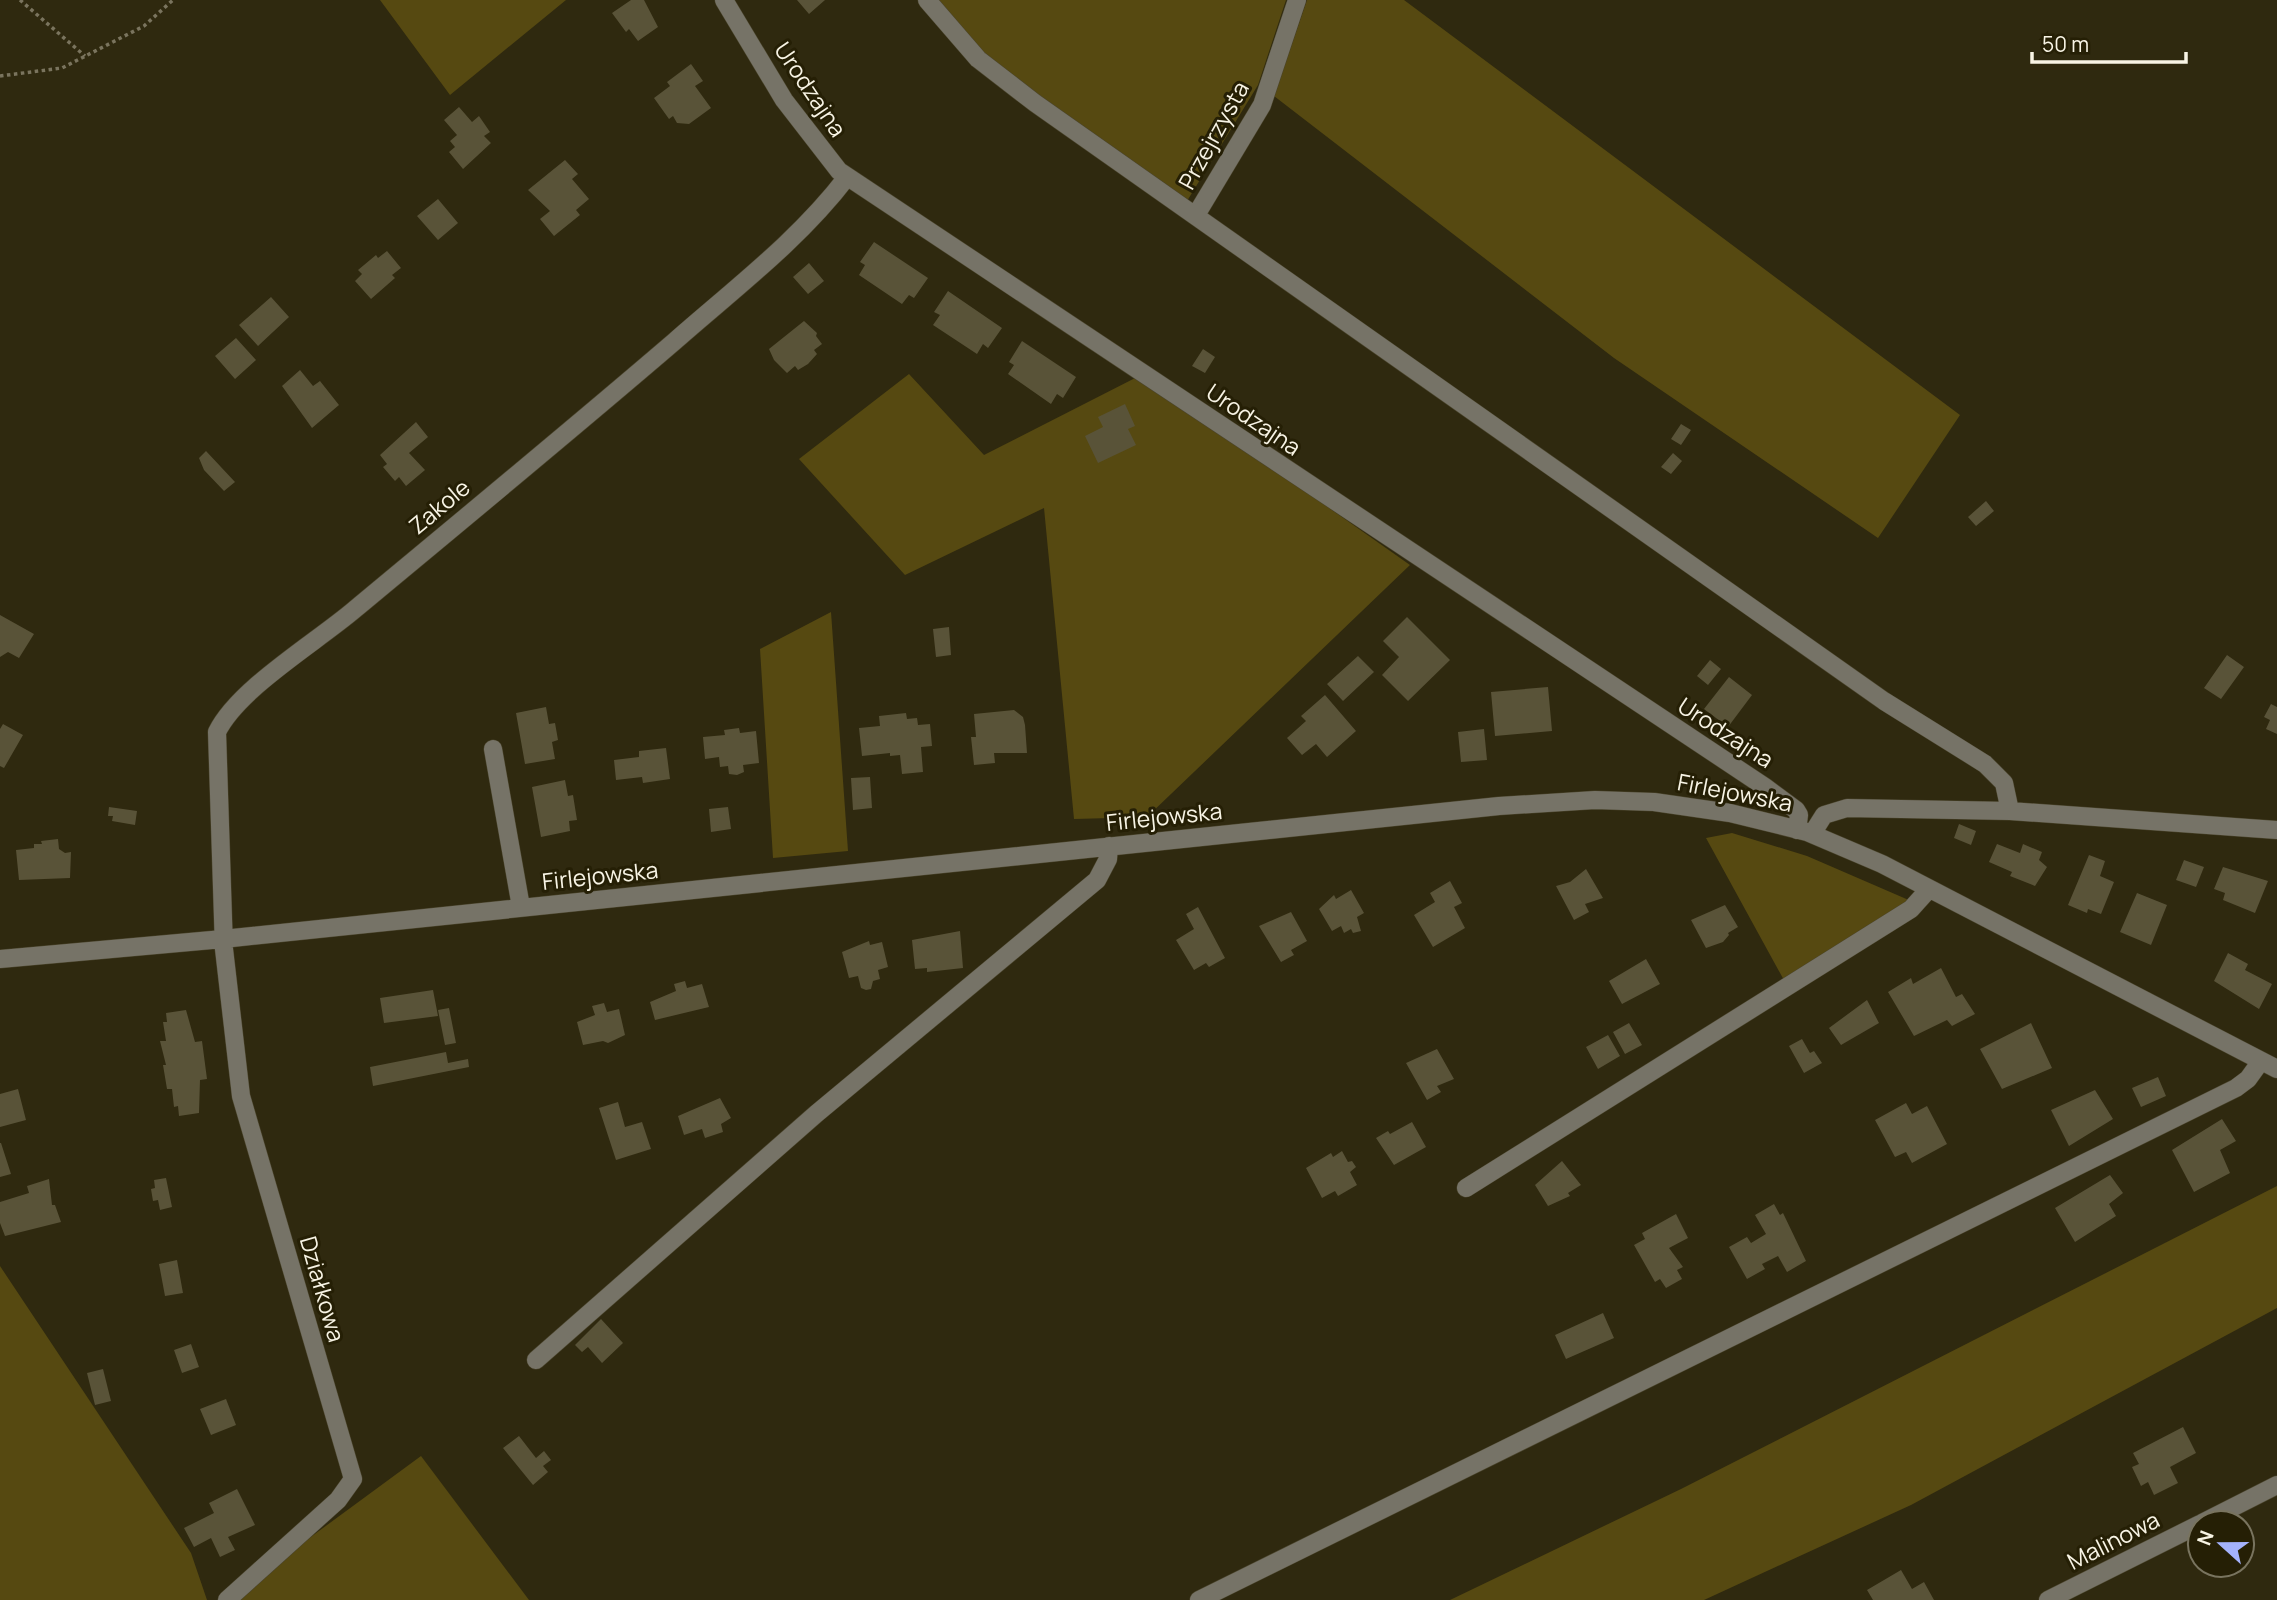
<svg xmlns="http://www.w3.org/2000/svg" width="2277" height="1600" font-family="Manrope,sans-serif">
  <style>
    .green { fill: #564911 }
    .building { fill: #595338 }
    .lines { fill: none; stroke-linecap: round; stroke-linejoin: round }
    .minor-casing { stroke: #4b452d; stroke-width: 19 }
    .path { stroke: #7a745e; stroke-width: 3.5; stroke-dasharray: 3.5 3.5; stroke-linecap: butt }
    .minor { stroke: #767367; stroke-width: 18 }
    .labels { text-anchor: middle; dominant-baseline: central; stroke-width: 6; stroke-linejoin: round; paint-order: stroke }
    .street-label { font-size: 23px; fill: #f8f4e5; stroke: #251f05 }
  </style>
  <rect width="100%" height="100%" fill="#2f290f"/>
  <path class="green" d="M380 0H566L450 95Z
    M930 0H1286L1258 85 1184 206 1035 103Z
    M1307 0H1404L1960 415 1878 538 1614 358 1274 96Z
    M909 374 984 455 1141 375 1410 565 1147 817 1074 819 1044 508 905 575 799 459Z
    M831 612 848 851 773 858 760 649Z
    M1732 833 1807 856 1911 901 1785 982 1706 838Z
    M2277 1186V1308L1911 1505 1704 1600H1450L1681 1489Z
    M0 1266 191 1553 207 1600H0Z
    M421 1456 529 1600H225Z"/>
  <path class="building" d="M631 0H644L658 27 638 41 629 29 626 32 612 13Z
    M797 0H825L809 14Z
    M691 64 703 81 695 86 711 108 689 124 677 123 673 116 669 119 654 98 670 86 667 82Z
    M459 107 472 122 479 116 490 132 484 136 491 143 463 169 449 152 455 147 450 141 457 135 444 120Z
    M565 160 578 174 572 179 589 199 576 210 580 215 554 236 540 219 550 211 528 190Z
    M438 199 458 223 438 240 417 216Z
    M874 242 928 278 914 298 909 295 902 304 859 275 865 265 860 262Z
    M387 251 401 268 392 275 395 278 371 299 355 281 362 274 358 270 376 255 378 258Z
    M809 263 824 281 808 294 793 277Z
    M948 291 1002 328 988 348 983 344 977 354 933 325 940 315 934 312Z
    M271 297 289 317 258 346 239 325Z
    M804 321 817 333 816 336 822 344 814 350 817 354 808 364 798 370 795 366 787 373 774 360 769 349Z
    M236 338 256 360 235 379 215 356Z
    M1022 341 1076 377 1063 398 1057 394 1051 404 1008 374 1014 365 1009 362Z
    M1203 349 1215 357 1205 373 1192 366Z
    M300 370 313 386 320 381 339 405 312 428 282 386Z
    M1125 404 1135 426 1128 429 1136 445 1098 463 1085 436 1103 427 1098 417Z
    M416 422 428 437 409 453 425 470 406 486 399 477 395 481 383 467 387 464 380 455Z
    M1681 424 1691 430 1681 445 1671 439Z
    M206 451 235 482 224 491 204 470 199 458Z
    M1673 453 1682 461 1671 474 1661 467Z
    M1986 501 1994 511 1976 526 1968 517Z
    M0 615 34 634 19 658 8 652 0 657Z
    M1407 617 1450 660 1408 701 1382 675 1399 657 1383 641Z
    M949 627 951 655 936 657 933 629Z
    M2227 655 2244 667 2221 699 2204 688Z
    M1358 656 1374 672 1343 701 1327 684Z
    M1710 660 1721 669 1708 685 1697 676Z
    M1729 677 1752 695 1728 727 1704 709Z
    M1548 687 1552 731 1495 736 1491 692Z
    M1325 695 1356 731 1327 757 1316 744 1302 755 1287 738 1306 721 1301 716Z
    M2271 704 2277 707V734L2266 729 2270 720 2264 717Z
    M546 707 549 724 555 723 558 740 552 742 555 759 525 764 516 713Z
    M1014 710 1023 717 1025 725 1027 753H994L995 763 974 765 971 737H976L974 714Z
    M906 713 907 719 917 718 918 725 930 724 932 746 921 747 923 772 902 774 900 755 890 756V753L862 756 859 728 880 726 879 716Z
    M3 724 23 735 4 768 0 766V729Z
    M739 728 740 733 756 731 759 763 743 765 744 772 737 775 729 774 728 766 720 767 719 757 705 759 703 737 725 735 724 730Z
    M1484 729 1487 760 1461 762 1458 732Z
    M666 748 670 779 643 783 642 777 616 780 614 760 639 757V751Z
    M870 777 872 808 853 810 851 778Z
    M565 780 568 796 573 795 577 820 569 821 570 831 541 837 532 787Z
    M109 807 137 811 135 825 112 821 113 816H108Z
    M728 807 731 829 711 832 709 809Z
    M1959 824 1976 831 1971 845 1954 838Z
    M58 839 59 849 65 853 71 852 70 878 19 880 16 850 34 848V844H42L41 841Z
    M1997 844 2020 853 2023 844 2042 852 2039 860 2047 867 2035 886 2010 876 2012 872 1989 862Z
    M2089 855 2105 861 2100 876 2114 882 2101 914 2088 909 2087 913 2068 905Z
    M2184 860 2204 867 2196 887 2176 880Z
    M2223 867 2268 881 2255 913 2223 900 2225 893 2214 889Z
    M1586 869 1603 898 1585 904 1589 912 1574 920 1556 886 1570 882Z
    M1450 881 1462 903 1454 907 1465 928 1433 947 1414 915 1435 902 1430 893Z
    M1351 890 1364 913 1357 917 1361 931 1353 933 1351 929 1344 933 1341 926 1332 931 1319 909 1334 895 1336 899Z
    M2137 893 2167 905 2151 945 2120 932Z
    M1725 905 1738 927 1728 933 1729 935 1723 942 1706 948 1691 920Z
    M1198 907 1225 958 1209 967 1206 963 1194 970 1176 940 1194 929 1186 914Z
    M1291 912 1307 941 1291 950 1294 955 1281 962 1259 926Z
    M960 931 963 968 927 972V968L915 969 912 940Z
    M869 941 870 945 882 942 888 967 878 970 880 979 873 981 871 989 866 990 861 988 858 976 849 978 842 952Z
    M2228 953 2248 964 2245 970 2272 984 2259 1009 2214 981Z
    M1646 959 1660 984 1622 1004 1609 981Z
    M1941 968 1956 997 1962 994 1975 1014 1952 1026 1947 1020 1914 1036 1888 992 1911 978 1913 984Z
    M685 981 687 988 702 984 709 1007 655 1020 650 1002 676 991 674 984Z
    M433 990 438 1016 384 1023 380 998Z
    M1867 1000 1879 1023 1841 1045 1829 1028Z
    M604 1003 607 1012 619 1009 625 1035 608 1043 603 1041 583 1045 577 1022 595 1015 592 1006Z
    M449 1008 456 1043 445 1045 438 1010Z
    M186 1010 195 1042 202 1041 207 1079 200 1080 199 1113 179 1116 178 1106 174 1107 172 1089H167L163 1065H166L160 1041H166L163 1022H167L166 1013Z
    M1629 1023 1642 1045 1625 1054 1613 1032Z
    M2031 1023 2052 1068 2002 1089 1980 1049Z
    M1608 1035 1620 1056 1598 1069 1586 1047Z
    M1802 1039 1810 1053 1814 1051 1822 1063 1804 1073 1789 1046Z
    M1437 1049 1454 1079 1437 1086 1441 1092 1427 1100 1406 1063Z
    M446 1052 448 1063 468 1059 469 1067 373 1086 370 1067Z
    M2158 1077 2166 1096 2141 1107 2132 1088Z
    M18 1089 26 1120 0 1127V1094Z
    M2095 1090 2113 1119 2069 1146 2051 1110Z
    M720 1098 731 1118 721 1124 723 1132 705 1138 702 1129 684 1135 678 1116Z
    M618 1102 625 1127 642 1122 651 1149 616 1160 599 1108Z
    M1906 1103 1912 1114 1927 1106 1947 1144 1912 1163 1906 1152 1895 1157 1875 1120Z
    M2222 1119 2236 1141 2220 1150 2230 1173 2194 1192 2172 1150Z
    M1412 1122 1426 1147 1394 1165 1376 1138 1388 1131 1390 1134Z
    M1 1143 11 1174 0 1177V1143Z
    M1342 1151 1348 1162 1352 1161 1356 1167 1350 1172 1357 1185 1338 1196 1335 1191 1322 1198 1306 1168 1331 1153 1333 1157Z
    M1562 1161 1581 1185 1568 1193 1570 1196 1548 1206 1535 1185Z
    M2110 1175 2123 1193 2109 1204 2116 1216 2075 1242 2055 1208Z
    M166 1178 172 1207 160 1210 158 1200 153 1201 151 1189 155 1188 154 1180Z
    M49 1179 52 1205H55L61 1222 5 1236 0 1223V1202L29 1193 27 1186Z
    M1774 1204 1780 1215 1783 1213 1806 1261 1787 1272 1778 1256 1762 1264 1765 1269 1747 1279 1729 1247 1747 1237 1751 1243 1766 1234 1755 1215Z
    M1676 1214 1688 1238 1669 1248 1683 1267 1677 1270 1682 1279 1666 1288 1660 1279 1655 1282 1634 1245 1645 1239 1642 1233Z
    M177 1260 183 1293 165 1296 159 1264Z
    M1603 1313 1614 1338 1566 1359 1555 1335Z
    M601 1319 623 1343 602 1363 588 1347 582 1352 575 1345Z
    M191 1344 199 1367 182 1373 174 1350Z
    M103 1369 111 1401 95 1405 87 1373Z
    M226 1399 236 1425 211 1435 200 1409Z
    M2183 1427 2196 1453 2170 1467 2178 1483 2154 1495 2148 1482 2141 1486 2132 1467 2139 1464 2133 1453Z
    M519 1436 536 1458 544 1451 551 1460 543 1466 548 1472 533 1485 503 1448Z
    M237 1489 255 1525 228 1537 235 1550 220 1557 211 1538 194 1547 184 1528 214 1513 209 1503Z
    M1901 1570 1912 1589 1924 1582 1934 1600H1873L1867 1590Z"/>
  <g class="lines">
    <defs>
      <path id="minor" d="M724 0 784 100 839 171 1765 787 1796 810 1799 815 1797 830
        M927 0 978 59 1035 103 1884 701 1985 764 2004 783 2010 811
        M1196 215 1262 105 1297 0
        M493 749 521 907
        M1812 834 1824 815 1847 808 2010 811 2277 830
        M0 959 223 939 1499 806 1595 800 1654 802 1730 813 1807 832 1882 864 2277 1069
        M1466 1188 1911 909 1929 889
        M536 1360 816 1114 1097 880 1108 859 1109 846
        M2202 1523 2277 1485
        M227 1600 338 1500 353 1479 241 1096 224 949 217 732C238 689 315 643 354 610 461 521 569 432 675 341 734 289 799 240 847 177
        M1199 1600 2236 1088 2248 1079 2261 1061
        M2048 1600 2200 1524"/>
    </defs>
    <use href="#minor" class="minor-casing"/>
    <path class="path" d="M20 0 85 56
      M0 76 62 68 144 26 173 0"/>
    <use href="#minor" class="minor"/>
  </g>
  <g class="labels">
    <g class="street-label">
      <text transform="translate(811 89) rotate(56)">Urodzajna</text>
      <text transform="translate(1213 135) rotate(-61)">Przejrzysta</text>
      <text transform="translate(1254 419) rotate(34)">Urodzajna</text>
      <text transform="translate(439 506) rotate(-40)">Zakole</text>
      <text transform="translate(1726 732) rotate(33)">Urodzajna</text>
      <text transform="translate(1735 792) rotate(11)">Firlejowska</text>
      <text transform="translate(1164 816) rotate(-6)">Firlejowska</text>
      <text transform="translate(600 875) rotate(-6)">Firlejowska</text>
      <text transform="translate(323 1289) rotate(74)">Działkowa</text>
      <text transform="translate(2113 1540) rotate(-27)">Malinowa</text>
    </g>
  </g>
  <g transform="translate(2221 1544) rotate(291)"><circle r="33" fill="#251f05" stroke="#79745f" stroke-width="2"/>
  <path d="M0-5L12 26L0 18L-12 26Z" fill="#a4b2fc"/>
  <text y="-10" font-size="19" font-weight="bold" text-anchor="middle" fill="#f8f4e5">N</text>
  </g>
  <path d="M2032 52v10h154v-10" fill="none" stroke="#f8f4e5" stroke-width="3.5"/>
  <text x="2042" y="52" font-size="21" fill="#f8f4e5" stroke="#251f05" stroke-width="5" paint-order="stroke">50 m</text>
</svg>
